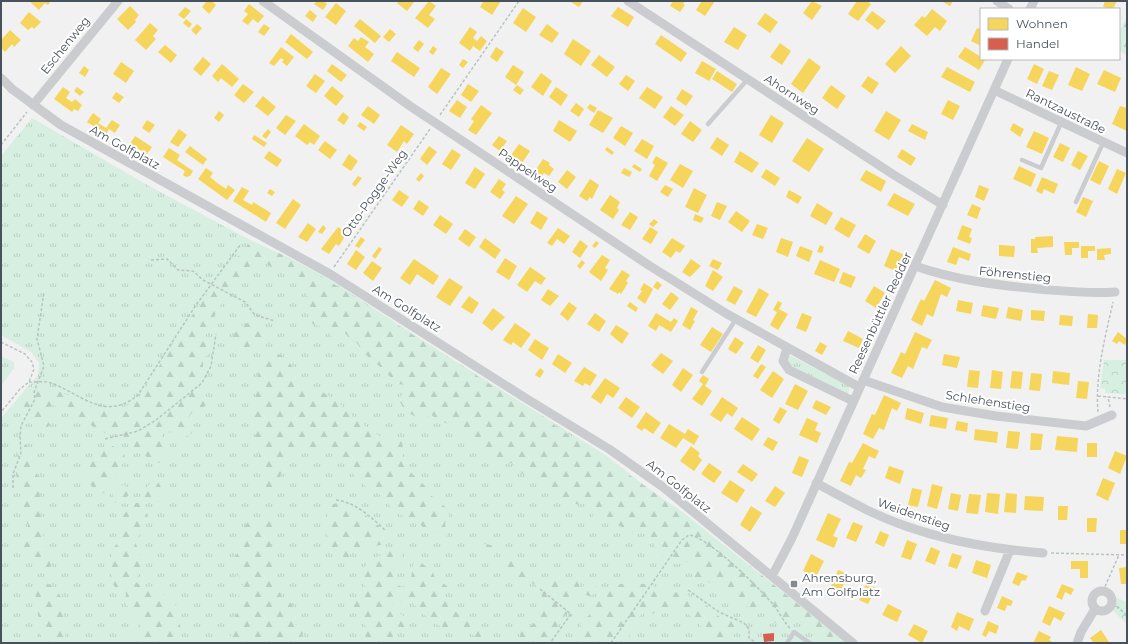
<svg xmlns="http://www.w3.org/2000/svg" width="1128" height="644" font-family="Montserrat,sans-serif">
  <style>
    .grass { fill: url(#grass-tufts) }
    .forest { fill: url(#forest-firs) }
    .park { fill: url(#park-crowns) }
    .homes { fill: #f6d55c }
    .shops { fill: #d6604d }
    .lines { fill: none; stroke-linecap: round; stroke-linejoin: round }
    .path { stroke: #b8c4c1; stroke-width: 1.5; stroke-dasharray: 3 2; stroke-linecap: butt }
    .lane { stroke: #cacccf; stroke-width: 4.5 }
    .street { stroke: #cacccf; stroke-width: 9 }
    .poi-dot { fill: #838a90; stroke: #fff; stroke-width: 1.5 }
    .labels { text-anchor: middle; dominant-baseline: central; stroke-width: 4; stroke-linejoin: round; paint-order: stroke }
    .street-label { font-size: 12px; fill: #48525c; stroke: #fff }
    .poi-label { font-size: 12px; fill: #48525c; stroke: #fff; text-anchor: start }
  </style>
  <defs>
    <pattern id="grass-tufts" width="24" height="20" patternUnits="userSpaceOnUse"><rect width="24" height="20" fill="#d6efe1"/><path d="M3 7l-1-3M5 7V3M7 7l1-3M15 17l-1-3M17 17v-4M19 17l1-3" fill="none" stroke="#b9cfc3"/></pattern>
    <pattern id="forest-firs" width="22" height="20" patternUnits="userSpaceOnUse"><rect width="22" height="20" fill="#d6efe1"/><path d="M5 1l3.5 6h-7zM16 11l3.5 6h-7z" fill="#b9cfc3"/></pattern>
    <pattern id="park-crowns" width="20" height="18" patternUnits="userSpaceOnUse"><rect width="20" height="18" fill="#d6efe1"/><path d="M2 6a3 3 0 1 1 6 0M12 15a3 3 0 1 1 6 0" fill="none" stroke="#b9cfc3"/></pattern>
  </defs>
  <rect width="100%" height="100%" fill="#f1f1f1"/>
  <path class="grass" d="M32 118 149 186 252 241 301 264 327 278 444 354 607 456 845 643H1V418L38 375 39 363 31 352 1 335V156Z
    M789 355 850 386 848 394 787 365V356Z
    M1 356 14 362V368L1 386Z"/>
  <path class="forest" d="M1127 16V55L1119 51V33Z
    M252 241 290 258 315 272 605 458 685 514 847 643H827L794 618 785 627 775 623 767 611 745 606 707 581 693 579 692 574 695 564 691 560C667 573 658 551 648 534L635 533 627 530 620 526 614 525 609 520 593 517 592 509 586 503C565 508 563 498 545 491L541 481 525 476 511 463 495 458 480 448 468 437 446 423 438 422 432 415 420 419 405 411 399 400 401 396 408 390 405 385 398 384 391 378 385 371 364 353 356 342 350 339 344 332 333 338 324 328 311 323 308 316 312 310 308 305 309 298 286 266 279 270 258 260C244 270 225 296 217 311 212 321 210 330 203 338L214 349 203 359V378L199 387 210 401 201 410 193 411 187 420 194 428 191 434 180 439 173 432 164 433 159 440 163 445 165 458 159 463H151L145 455 143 449 132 448 121 433 109 435 95 428 88 423 82 422 70 414 62 411 54 405 48 407 44 415 50 425 43 430C24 424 24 410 23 392L27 387C64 382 79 410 110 410 120 410 127 405 137 402 171 347 206 288 252 241Z
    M255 321 271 329 269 341 263 348H245L238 352 231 350C231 333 239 324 255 321Z
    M269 352C281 352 291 362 295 372L293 378 295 383 301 388 321 391 339 403 355 419 387 441 401 440 404 451 402 457 403 465 425 486 428 493 448 509 449 516 445 523 447 537 423 527 415 520 404 517 392 509 384 497 357 481 346 461 322 448H308L292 454 283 467 276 488V497L272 500 266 488 252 421 259 369 263 358Z
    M20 443 27 445 39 480 41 526 51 565 45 572 41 573 34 561 25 555 23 548 27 541 28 525 24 516V493L16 474 19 461 15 447Z
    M106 446H113L124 453C127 463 120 465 116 473V477L112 484 108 486 106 491 97 498 91 485 87 482C82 468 95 455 106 446Z
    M157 480 166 496 164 500C159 502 156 503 150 500L147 503 141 498C147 490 146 483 157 480Z
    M123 485 129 489 130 495 115 503 112 492 119 486Z
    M342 502C358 513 381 519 386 539L381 545 353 549 347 560 342 562C328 544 316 524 333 504Z
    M135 503H139L148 515 141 533 135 541 140 555 141 568 135 581 142 587C150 587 156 585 163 590L164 596C168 596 178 607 180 611 182 620 175 619 183 631L177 643H152L148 638 143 643H134L130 636 131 631 136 630 139 626 138 621 128 612 129 608 125 603 126 591 115 588C108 570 114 568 111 551 123 537 120 539 119 522L130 506Z
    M251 519 262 521 268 519 275 525 270 550 275 555 276 567H270L269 579 278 589 281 596 292 604V621L303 632 301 638 304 643H230L229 639 236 626 233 621 237 613 236 603 243 584 237 574 239 563 236 556 241 543 240 537 242 529Z
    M477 543C484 545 491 544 497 547V552L492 558 486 556 485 550 480 549Z
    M392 548 397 549 402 554C402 566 388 569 395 584L402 587 410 583 414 562 419 561 433 572 435 578 447 586 444 595 452 611C463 613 479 627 484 636L482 642 472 634H463L451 627C434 631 420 607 407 599L400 602 391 596 390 601C394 610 401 614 409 620V627L402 632H396L392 638 393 643H371L365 636 367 629 362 619 353 608 356 598 365 586 360 573 369 562Z
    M510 557 523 564 526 571 535 577 545 580 553 581 567 577 571 580H577L579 586 572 597 575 602 573 608 563 618 554 631 539 643H518L522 629C525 627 527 626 531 625 540 623 542 608 544 600L538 588 533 583 514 580 499 568V562Z
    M592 580 598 589 596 593 589 596 586 595 582 588 586 582Z
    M648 581 660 591C667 587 674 591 680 595L683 593 706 604 711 611 723 619 735 620 745 625 744 629 729 637 710 641 703 636 700 624 688 614 676 610 673 612 659 608 653 614 643 613C634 621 628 631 630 643H572L580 632 581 622 592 613 601 596 604 594 611 582 617 585 629 582 644 584Z
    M47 583C70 600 62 607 65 631 65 635 65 639 68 643H40L39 620 35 593 42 584Z"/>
  <path class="park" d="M1104 360H1127V394L1105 393V389L1100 388Z
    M1117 598 1127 602V624L1113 611Z"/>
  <path class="homes" d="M29 1H51L48 5 45 3 39 10Z
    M207 1H212L216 5 209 14 202 7Z
    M317 1H324L327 4 323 10 314 4Z
    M398 1H415L407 11 397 3Z
    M429 1 436 6 429 15 435 19 428 28 415 18Z
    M484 1H501L492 15 480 7Z
    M572 1H583L579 7 571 2Z
    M673 1H685L683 4 685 5 680 12 670 6Z
    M702 1H715L705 16 696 10Z
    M812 1 822 6 812 20 803 13Z
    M857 1H867L871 4 858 21 848 14Z
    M941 1H953L950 6Z
    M1105 1H1117L1113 9 1103 7Z
    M336 3 346 11 336 25 325 17Z
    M249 4 264 16 258 23 253 19 248 25 242 21 248 14 244 11Z
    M130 6 139 15 135 20 136 22 128 30 117 19Z
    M185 7 191 11 184 19 178 15Z
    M618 7 634 17 628 27 611 16Z
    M523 8 536 17 526 32 513 23Z
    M932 9 947 21 940 31 935 27 927 36 914 25 922 16 925 18Z
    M310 10 317 16 313 22 305 16Z
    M872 11 886 21 878 30 865 20Z
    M29 12 41 22 34 29 32 27 28 30 20 23Z
    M765 13 778 22 770 33 757 24Z
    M186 19 192 24 189 28 183 23Z
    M360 19 381 36 375 43 354 26Z
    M150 23 158 30 153 36 156 39 146 50 135 40Z
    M197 24 202 28 196 35 191 30Z
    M264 24 270 28 264 36 258 32Z
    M547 24 559 33 552 43 539 35Z
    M470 27 477 32 473 38 477 41 481 36 487 41 480 51 473 46 470 51 459 43Z
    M734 27 747 35 738 50 724 42Z
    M977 28 981 29V46L971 41Z
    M390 29 396 34 389 42 383 37Z
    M10 30 21 40 14 47 12 44 5 52 1 48V40Z
    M291 34 313 52 307 59 285 42Z
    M661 35 687 53 681 62 655 44Z
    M361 37 369 42 365 47 374 54 368 62 348 46 354 38 358 41Z
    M573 39 591 51 581 66 564 54Z
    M419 40 424 44 418 52 413 48Z
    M780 43 791 51 782 65 770 57Z
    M165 45 177 55 171 63 158 52Z
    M433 46 437 49 433 55 429 52Z
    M901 46 911 56 895 73 885 64Z
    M281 47 294 57 287 66 282 62 284 60 281 58 274 66 269 63Z
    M496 47 504 52 497 62 490 57Z
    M965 47 981 57V59L985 60 979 70 958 57Z
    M397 52 420 68 414 77 391 61Z
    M599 55 615 67 607 77 591 65Z
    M203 57 211 64 201 76 193 69Z
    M809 58 821 67 803 93 791 84Z
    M463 59 468 62 463 68 459 65Z
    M702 61 716 69 709 81 695 73Z
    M121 62 134 71 126 83 113 74Z
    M222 64 239 79 232 87 221 78 218 82 212 76Z
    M332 64 347 75 341 82 327 71Z
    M1034 64 1044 69 1037 84 1027 79Z
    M513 65 524 72 516 85 505 77Z
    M84 66 89 70 85 77 79 73Z
    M947 67 975 82 970 92 941 77Z
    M1076 67 1090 74 1082 91 1068 85Z
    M441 68 451 74 437 94 428 87Z
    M1104 70 1121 78 1115 92 1097 84Z
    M717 71 737 84 732 92 712 79Z
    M1049 71 1059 75 1052 90 1042 86Z
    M541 73 552 81 543 96 531 87Z
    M315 74 325 81 316 93 306 86Z
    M626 75 635 81 628 91 619 84Z
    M868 76 879 83 872 94 861 86Z
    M243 84 254 92 244 103 234 95Z
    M468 84 479 91 471 102 461 95Z
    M517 85 524 90 520 95 513 90Z
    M831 85 846 96 837 109 822 98Z
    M332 86 344 96 336 106 324 96Z
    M63 87 70 92 66 98 72 102 75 99 82 105 78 111 74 109 72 112 54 99Z
    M77 87 84 92 80 96 74 91Z
    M556 87 568 95 561 106 549 97Z
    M647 87 663 97 655 109 639 98Z
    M682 89 693 96 686 106 676 99Z
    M116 92 124 97 119 103 112 98Z
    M263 96 276 107 268 116 255 106Z
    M457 100 467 107 460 118 449 111Z
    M948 100 960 106 953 120 941 114Z
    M576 103 584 109 579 117 570 111Z
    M590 104 597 108 594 113 587 108Z
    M481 105 492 113 476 135 468 130 474 121 471 119Z
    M368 106 380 115 374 124 361 115Z
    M671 106 684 115 675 126 663 117Z
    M1120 106 1127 108V131L1112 124Z
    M598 110 613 118 603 133 589 125Z
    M219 111 224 115 219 122 214 118Z
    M886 111 901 120 889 140 874 131Z
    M343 112 349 117 344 125 337 120Z
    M93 113 101 119 98 123 106 128 112 120 120 125 115 133 109 129 106 134 87 122Z
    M286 115 296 121 285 135 276 128Z
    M771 115 784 123 772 143 759 135Z
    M147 120 155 125 149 133 142 128Z
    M559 120 577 131 570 142 553 131Z
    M690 121 702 130 693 142 681 134Z
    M360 122 367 127 364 131 357 126Z
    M1013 123 1024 129 1020 137 1010 130Z
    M304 124 320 136 314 145 310 142 307 145 295 136Z
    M912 124 928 132 925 140 908 131Z
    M401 125 414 134 407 144 404 141 397 152 387 145Z
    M621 126 633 133 625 146 613 138Z
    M179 129 187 135 178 147 170 142Z
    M268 129 271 132 266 139 262 136Z
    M1034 131 1049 138 1042 154 1026 147Z
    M254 135 267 143 264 147 252 139Z
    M135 136 152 147 147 154 130 144Z
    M499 136 507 141 500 151 492 145Z
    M717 137 729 145 722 156 710 148Z
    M807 138 824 149 809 172 792 161Z
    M642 139 654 146 647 159 634 151Z
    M325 141 337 150 330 159 318 150Z
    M1060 143 1070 148 1063 162 1053 157Z
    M519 144 530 151 520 166 509 158Z
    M190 146 207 159 203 165 185 152Z
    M429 146 437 152 427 165 420 159Z
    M607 147 614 152 612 155 605 150Z
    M169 148 180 155 177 160 193 171 190 176 186 177 183 175 185 171 163 157Z
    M452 149 461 155 451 170 442 164Z
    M902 149 916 158 911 166 897 157Z
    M269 151 282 160 277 167 264 158Z
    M740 151 759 163 752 173 734 162Z
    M1078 151 1088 156 1080 170 1071 165Z
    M349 154 358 161 351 171 342 165Z
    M656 156 668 163 657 181 649 176 655 165 652 163Z
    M543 159 550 163 549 165 554 169 549 176 544 173 540 179 533 174Z
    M1099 161 1109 166 1100 185 1090 180Z
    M634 164 642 169 640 172 632 167Z
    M680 164 693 171 683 188 670 180Z
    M1019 166 1036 174 1031 187 1013 179Z
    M475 167 485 174 475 189 465 183Z
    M206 168 213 173 210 177 216 182 226 189 228 185 235 190 227 200 198 179Z
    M624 168 632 172 629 177 621 173Z
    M766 169 780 178 775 186 761 177Z
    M1117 169 1126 173 1117 194 1108 189Z
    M567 170 576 177 567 189 558 182Z
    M866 170 886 181 881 192 860 180Z
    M421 173 424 176 419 182 416 179Z
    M358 176 362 178 355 187 352 184Z
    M1042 177 1058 184 1054 194 1044 189 1042 194 1036 191Z
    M499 179 506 184 502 190 505 192 500 199 490 192Z
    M590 179 599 185 592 199 590 197 587 201 579 196Z
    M665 185 673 189 668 197 660 192Z
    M979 185 989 189 984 201 975 197Z
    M242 187 249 191 243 200 252 205 253 202 271 213 266 222 233 201Z
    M694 188 707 195 698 213 685 207Z
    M270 189 275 192 272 196 267 193Z
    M399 190 409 197 402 207 392 200Z
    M789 190 802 197 798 204 786 197Z
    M894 193 915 204 908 216 887 205Z
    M610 195 620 202 617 208 619 210 613 219 600 210Z
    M516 196 528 204 514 224 502 216Z
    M1083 197 1093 201 1086 217 1076 212Z
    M293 199 301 205 285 229 276 223Z
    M419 200 429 207 423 216 413 209Z
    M717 202 727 206 720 220 711 216Z
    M817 203 833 213 826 225 810 216Z
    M972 204 981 208 977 219 967 215Z
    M537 211 548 218 541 230 530 223Z
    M736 211 750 221 742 232 728 222Z
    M630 212 638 217 630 230 621 225Z
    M695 214 704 218 701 223 693 220Z
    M440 215 453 224 446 234 433 225Z
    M841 217 856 225 849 238 834 229Z
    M654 219 658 222 653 227 649 224Z
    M308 223 316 229 307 242 298 237Z
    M757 224 768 228 763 239 752 235Z
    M323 225 326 228 322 234 318 232Z
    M962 225 972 229 969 237 972 238 970 244 957 239Z
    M338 227 347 233 339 246 336 244 329 254 321 249Z
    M650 227 658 232 651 244 642 239Z
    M558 228 570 236 564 244 557 239 552 246 547 243Z
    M465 229 476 237 469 247 458 239Z
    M865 234 876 241 869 254 857 247Z
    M1053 236V247L1037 248 1038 253H1031V239H1035V237Z
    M361 237 365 240 359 248 355 246Z
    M485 238 501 250 495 259 479 247Z
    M672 238 685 246 680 253 676 251 671 258 662 252Z
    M781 238 793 242 788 257 776 252Z
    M580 240 588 246 580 258 572 252Z
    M596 241 599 243 595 248 592 246Z
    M1064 242H1079V248H1072V255H1065Z
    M820 245 824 247 822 253 817 252Z
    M999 245 1015 246 1014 257 999 256Z
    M800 246 813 251 809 262 796 256Z
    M1081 246H1095V251H1088V258H1081Z
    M379 247 382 249 375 259 372 256Z
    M953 247 971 254 969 261 959 257 956 265 947 262Z
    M1111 248V254L1104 255 1105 260H1097V249Z
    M891 249 905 255 898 272 884 266Z
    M356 250 365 257 356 270 347 264Z
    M602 255 610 260 605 268 608 270 601 281 589 272Z
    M505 258 517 266 509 280 496 272Z
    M414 259 439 276 433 285 417 274 410 285 400 278Z
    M691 259 701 266 690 277 682 272Z
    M713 259 722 263 718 270 709 266Z
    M582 260 585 263 580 269 577 266Z
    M820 260 840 269 834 282 814 274Z
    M372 261 382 268 373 281 363 273Z
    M530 267 546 278 541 285 535 281 527 292 517 285Z
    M622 270 630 275 626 281 628 283 621 294 619 292 618 294 609 289Z
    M713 270 723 277 713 291 705 286Z
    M843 272 856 277 851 288 839 283Z
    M449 278 463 287 450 306 436 297Z
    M935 280 951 288 947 297 941 294 933 317 927 314 922 326 911 320 921 299 924 301Z
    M657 281 662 285 658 290 653 287Z
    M644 283 653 289 645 304 637 298 642 291 640 290Z
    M734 286 743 291 735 305 726 300Z
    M874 286 885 293 876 308 865 301Z
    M759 288 769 294 756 317 746 312Z
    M548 289 559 296 550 306 541 300Z
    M671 292 679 298 670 310 662 304Z
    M469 296 479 303 472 314 461 307Z
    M958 300 973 303 971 314 956 311Z
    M778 301 782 303 779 309 788 314 778 330 770 325 777 312 773 310Z
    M569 302 577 308 568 321 560 314Z
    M630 302 638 308 636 312 627 306Z
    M983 305 999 308 996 319 981 316Z
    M691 307 698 311 693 320 695 321 690 330 682 325Z
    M1008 307 1023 310 1021 321 1006 318Z
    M493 308 505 317 492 331 482 323Z
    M1031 310 1045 311 1044 321 1031 320Z
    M595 313 606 321 599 332 587 324Z
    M656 313 671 322 674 318 678 321 671 332 659 325 656 331 648 326Z
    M802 313 812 317 806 332 796 328Z
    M1088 314 1098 315 1097 328H1087Z
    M1060 315 1073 316 1072 326 1059 325Z
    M515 323 531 334 521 348 513 342 511 345 503 340Z
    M616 325 629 333 622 344 610 334Z
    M712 327 723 334 711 352 700 345Z
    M848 331 863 339 859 348 843 341Z
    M915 332 932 340 927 349 922 347 913 369 908 366 902 378 891 373 901 352 905 354Z
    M1118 332 1127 339 1125 345 1119 341 1117 344 1112 341Z
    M735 337 744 343 736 354 728 349Z
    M535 339 549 348 542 360 528 350Z
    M820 342 827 346 822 355 815 351Z
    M758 345 766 350 758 363 750 358Z
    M661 353 673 361 663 374 651 365Z
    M558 354 572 363 565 373 552 364Z
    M944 354 960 357 957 368 942 365Z
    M761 364 766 367 758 379 753 376Z
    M584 367 597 375 590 386 585 383 583 386 574 381Z
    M540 368 544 371 540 378 535 375Z
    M683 368 693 375 681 392 672 385Z
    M969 370 980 371 978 388 967 387Z
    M992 370 1003 372 1001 389 990 388Z
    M773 371 784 379 772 398 760 390Z
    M1012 371 1023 372 1021 389 1010 388Z
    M1053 371 1070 373 1069 385 1052 383Z
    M1031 373 1042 374 1040 391 1029 390Z
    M703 375 709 379 705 386 712 391 702 406 692 399 703 384 699 381Z
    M605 378 620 388 613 398 607 394 601 404 591 397Z
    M1078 381 1089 382 1087 399 1076 398Z
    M795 384 808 391 798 410 785 404Z
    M884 395 901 403 897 411 892 408 884 430 879 428 873 439 863 434 872 414 875 415Z
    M626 397 640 407 632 418 618 408Z
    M722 397 738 408 732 417 727 413 721 422 710 415Z
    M816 400 831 407 826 415 812 408Z
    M780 407 787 411 779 424 773 420Z
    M907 408 924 413 921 424 905 419Z
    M646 412 661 423 653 434 644 428 642 431 636 427Z
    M931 415 948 418 946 429 929 426Z
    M742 417 760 429 752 441 734 429Z
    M807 418 818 423 815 430 821 433 817 443 799 435Z
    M957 421 968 423 967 432 955 430Z
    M669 424 685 434 688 429 699 436 694 445 683 438 676 448 660 438Z
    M975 429 998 432 997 443 974 440Z
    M1008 431 1020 432 1018 449 1006 448Z
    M1031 433 1043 434 1041 450H1030Z
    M1057 436 1078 438 1077 452 1055 450Z
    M768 437 778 442 773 451 763 445Z
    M863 443 879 451 875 459 869 456 863 469 866 470 861 478 856 475 851 486 840 481 849 462 852 463Z
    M1087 443H1097V457H1087Z
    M691 446 700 453 698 456 702 460 694 471 680 461Z
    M1115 451 1127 456 1120 474 1108 468Z
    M799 456 809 460 802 477 792 473Z
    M709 463 722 472 714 483 701 474Z
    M743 464 758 474 752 482 737 472Z
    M889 466 904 471 900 484 885 478Z
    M1103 478 1115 483 1108 501 1096 495Z
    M730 480 745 490 737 503 721 493Z
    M932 484 943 487 937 509 927 506Z
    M775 486 785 493 775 507 765 501Z
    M912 488 922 490 918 507 908 505Z
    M951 493 961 495 958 511 948 509Z
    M987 493 1000 494 998 514 985 512Z
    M1006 493 1017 494 1016 513 1004 512Z
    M969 494 981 495 978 514 966 513Z
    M1025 496 1044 497 1043 511 1024 510Z
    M751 506 762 513 750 532 740 525Z
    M1058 506H1068L1067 520H1058Z
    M828 513 841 519 833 536 838 538 834 548 816 540Z
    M1087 518H1097L1096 532H1087Z
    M853 522 863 526 856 542 846 538Z
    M1120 530H1127V544H1120Z
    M880 531 889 535 884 547 875 543Z
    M907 540 917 544 911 560 901 557Z
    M931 547 940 551 935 565 925 561Z
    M952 553 962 556 957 569 948 566Z
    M811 554 824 561 816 577 803 571Z
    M976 560 991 565 987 578 972 573Z
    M1071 561H1088V578H1080V569H1071Z
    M1127 567V584H1121L1119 568Z
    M838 570 848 574 841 590 831 586Z
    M1017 572 1028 576 1025 581 1022 580 1019 586 1012 583Z
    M866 584 876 588 868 604 859 600Z
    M1062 584 1074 589 1071 595 1065 592 1062 600 1056 597Z
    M1002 596 1013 601 1011 606 1007 605 1005 611 997 608Z
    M888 604 902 611 897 622 882 615Z
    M1049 606 1065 613 1061 621 1054 617 1050 626 1042 622Z
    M957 612 974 619 969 631 959 626 957 631 951 627Z
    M988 621 999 626 996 634 989 631 986 637 982 635Z
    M914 624 928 631 922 643 908 635Z
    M1101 630 1109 642 1094 643 1090 638Z
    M1039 631 1051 637 1049 640 1054 643H1033Z"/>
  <path class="shops" d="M774 633V641L764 642 763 634Z"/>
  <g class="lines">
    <path class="path" d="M440 115 519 1
      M1 145 27 112
      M151 260 167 259 178 270 193 271 203 280 245 302 255 315 275 321
      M334 267 430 129
      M1 342 25 354 32 362 34 369 29 382 20 389 1 412
      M29 382C36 382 45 381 51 383 83 395 105 422 138 395L196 305 241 244
      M1098 396 1108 397
      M1110 407 1108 397 1127 399
      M1098 412C1095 375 1105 338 1113 302
      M105 439 138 431 156 420 202 383 211 366 216 334
      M13 488V474L21 453 20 437 21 426 35 399 34 392 44 366 37 339 44 292
      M336 500C355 502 371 517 385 530
      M1051 553 1127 555
      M540 589 571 614 550 643
      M688 590 719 612 744 623 749 629V638L756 643
      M1103 591 1119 555
      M1112 605 1118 607 1127 616
      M611 643 682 540 689 535C708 537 757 586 770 601 778 609 782 620 790 628
      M769 643V641"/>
    <path class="lane" d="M708 124 748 79
      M1022 160 1041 168 1061 123
      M1076 202 1103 143
      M702 372 736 319
      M787 643 794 632 810 643"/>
    <path class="street" d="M263 1 410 106 650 266 727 314 859 387
      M628 1 894 175 943 205
      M997 1 1009 9
      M1030 9 1034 1
      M1 78 12 89 61 125 330 274 527 399 609 449 663 487 853 643
      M994 90 1127 153
      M33 105 118 1
      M915 266C955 280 996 285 1038 289 1064 291 1089 294 1115 292
      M787 348 783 361 789 370 853 401
      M863 380 942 407 996 416 1086 426 1112 415
      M816 483C833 492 849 501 867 510 922 537 982 548 1043 553
      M772 576 792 538 1008 59
      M1092 601a10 10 0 1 1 20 0a10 10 0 1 1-20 0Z
      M985 611 1010 550
      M1077 643 1081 632 1095 609"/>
  </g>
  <rect class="poi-dot" x="790" y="580" width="8" height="8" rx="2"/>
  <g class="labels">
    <g class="street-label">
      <text transform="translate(65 45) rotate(-51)">Eschenweg</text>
      <text transform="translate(792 94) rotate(33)">Ahornweg</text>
      <text transform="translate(1066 111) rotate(26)">Rantzaustraße</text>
      <text transform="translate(125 147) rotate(29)">Am Golfplatz</text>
      <text transform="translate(528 170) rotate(34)">Pappelweg</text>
      <text transform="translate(374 193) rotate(-55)">Otto-Pogge-Weg</text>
      <text transform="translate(1015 274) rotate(6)">Föhrenstieg</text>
      <text transform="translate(407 308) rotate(32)">Am Golfplatz</text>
      <text transform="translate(880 313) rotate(-65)">Reesenbüttler Redder</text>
      <text transform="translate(988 401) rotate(9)">Schlehenstieg</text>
      <text transform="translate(679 486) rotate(38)">Am Golfplatz</text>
      <text transform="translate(914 514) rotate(19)">Weidenstieg</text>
    </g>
    <g class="poi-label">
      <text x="802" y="577">Ahrensburg,<tspan x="802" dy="14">Am Golfplatz</tspan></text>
    </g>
  </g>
  <rect width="1128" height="644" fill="none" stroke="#48525c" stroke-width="4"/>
  <rect x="980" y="8" width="140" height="52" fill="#ffffff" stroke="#b6babe"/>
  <rect x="988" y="18" width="20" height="12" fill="#f6d55c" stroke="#b6babe"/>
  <text x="1016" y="28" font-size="12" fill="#48525c">Wohnen</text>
  <rect x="988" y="38" width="20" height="12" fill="#d6604d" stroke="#b6babe"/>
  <text x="1016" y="48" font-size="12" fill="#48525c">Handel</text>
</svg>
